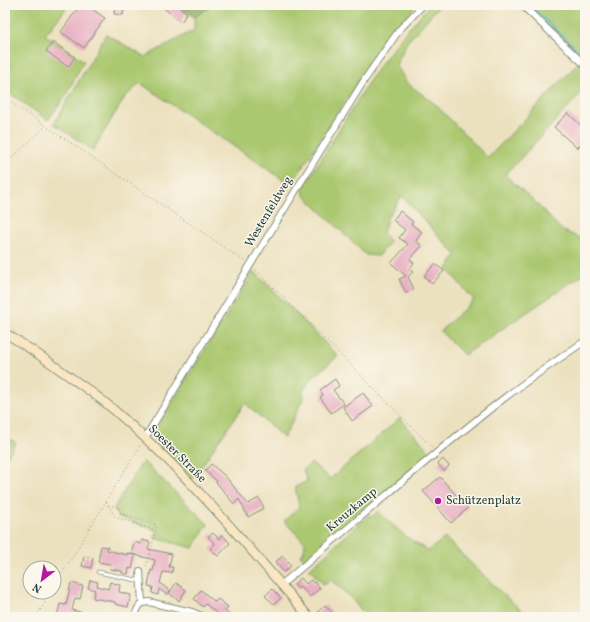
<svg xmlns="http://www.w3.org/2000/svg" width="590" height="622" font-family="Vollkorn,serif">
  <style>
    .green { fill: #aac86f; stroke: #648252 }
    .forest { fill: #87ac62; stroke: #53744b }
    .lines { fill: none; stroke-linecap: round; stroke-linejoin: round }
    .stream { stroke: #45adc5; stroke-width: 2 }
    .building { fill: #e9b1c4 }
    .lane-casing { stroke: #868f7a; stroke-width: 4.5 }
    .street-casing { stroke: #868f7a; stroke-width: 8 }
    .secondary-casing { stroke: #868f7a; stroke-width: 10 }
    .path { stroke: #868f7a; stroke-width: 1; stroke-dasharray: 1 3; stroke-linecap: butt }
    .lane { stroke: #fff; stroke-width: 3 }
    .street { stroke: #fff; stroke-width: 6 }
    .secondary { stroke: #f9e7c3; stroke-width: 8 }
    .poi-dot { fill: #b5179e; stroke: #fbf7ec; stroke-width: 1.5 }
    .labels { text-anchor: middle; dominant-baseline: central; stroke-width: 3; stroke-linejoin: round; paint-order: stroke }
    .street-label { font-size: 12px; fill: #1f3d34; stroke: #fbf7ec }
    .poi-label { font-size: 12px; fill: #1f3d34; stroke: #fbf7ec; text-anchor: start }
  </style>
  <rect width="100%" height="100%" fill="#fbf7ec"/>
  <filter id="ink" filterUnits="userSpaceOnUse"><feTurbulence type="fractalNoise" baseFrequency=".025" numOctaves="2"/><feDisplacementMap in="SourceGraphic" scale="8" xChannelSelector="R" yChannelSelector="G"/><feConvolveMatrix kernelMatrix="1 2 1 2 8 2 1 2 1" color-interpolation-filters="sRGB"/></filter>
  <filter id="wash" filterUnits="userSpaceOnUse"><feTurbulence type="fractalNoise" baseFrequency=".012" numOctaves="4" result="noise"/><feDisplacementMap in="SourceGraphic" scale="16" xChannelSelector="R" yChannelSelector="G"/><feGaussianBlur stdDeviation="0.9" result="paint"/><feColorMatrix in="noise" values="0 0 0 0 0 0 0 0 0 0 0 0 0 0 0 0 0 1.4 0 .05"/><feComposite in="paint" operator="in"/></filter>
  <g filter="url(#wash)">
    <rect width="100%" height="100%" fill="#ece1bf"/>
    <path class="green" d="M5 5H69L45 35 84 61 65 97 48 120 5 90Z
      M213 5H416L375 55 291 185 140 83 125 97 93 150 54 124 106 34 145 57 194 30V17Z
      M430 5H440L407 42 396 65 407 83 435 104 488 158 578 63 585 70V89L505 175 534 201 563 231 585 240V273L464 355 440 331 474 300 447 269 456 255 402 196 387 218 383 233 390 242 379 256 366 255 304 195 303 188 368 83 378 68 404 34Z
      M525 5H585V35L579 46 585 51V63Z
      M254 271 338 356 311 379 303 391V399L284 438 245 403 192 480 151 436Z
      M400 418 431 453 305 560 300 555 304 551 305 543 284 521 299 507 295 487 307 481 303 470 312 463 330 479Z
      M5 436 16 443 5 460Z
      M143 461 208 524 193 548 155 538 156 530 118 517 114 508Z
      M378 511 405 536 428 551 445 538 504 595 529 617H367L349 596 331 580 324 585 309 569 369 515 372 517Z"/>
    <path class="forest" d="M177 5H213L194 17Z"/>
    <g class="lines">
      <path class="stream" d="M528 5 563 36 585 58"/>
    </g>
    <g id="blocks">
      <path class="building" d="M80 5H86L105 18 84 48 61 32Z
        M115 5H125L123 15 114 14Z
        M160 5H177L187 13 181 22Z
        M53 42 75 57 68 67 46 51Z
        M568 113 585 129V140L577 148 554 127Z
        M400 211 413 222 411 224 422 232 416 241 422 246 410 259 414 263 409 269 413 272 408 277 414 289 406 293 399 279 406 276 391 263 408 244 399 238 405 230 393 220Z
        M435 264 444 271 432 284 424 276Z
        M335 379 339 386 333 390 344 404 331 413 320 397 323 395 320 390Z
        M363 393 373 406 352 421 343 407Z
        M443 459 449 466 444 471 438 464Z
        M211 464 225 476 248 504 259 498 264 508 248 517 239 499 234 504 216 482 217 481 205 471Z
        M440 477 468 508 451 523 423 491Z
        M213 533 219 539 222 535 230 543 218 556 210 549 215 544 208 537Z
        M142 540 150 542 148 549 172 554 169 567H173L172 573 163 572 160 583 170 591 167 595 159 589 158 595 152 593 153 587 148 586 151 570 153 571 155 560 131 554 134 542 141 544Z
        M101 546 108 547 107 550 127 555V553L135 555 132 569 129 568 128 574 122 573V571L110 569 111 564 98 562Z
        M84 556 93 558 91 568 82 566Z
        M283 556 291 566 284 572 275 562Z
        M301 578 306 584 311 580 313 583 315 582 320 588 310 597 301 587 298 589 294 584Z
        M90 580 98 582 97 586 108 589 110 582 120 585 119 592 131 595 128 607 115 604V602L93 598 95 590 88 588Z
        M71 583 83 586 80 599 75 598 72 610 92 615V617H62L57 616 60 604 66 605Z
        M176 583 186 590 179 601 169 593Z
        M272 589 281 598 274 604 265 596Z
        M201 590 215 602 218 599 228 607 225 611 232 617H221L206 604 203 607 194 599Z
        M325 605 333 614 330 617H322L318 612Z"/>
    </g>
  </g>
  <g filter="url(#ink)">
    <use href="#blocks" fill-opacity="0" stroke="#868f7a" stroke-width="1"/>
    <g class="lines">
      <defs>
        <path id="lane" d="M98 572 141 581"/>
        <path id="street" d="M522 5 585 65
          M145 438 296 190 365 79 400 29 423 5
          M281 585C355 523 427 458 503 399 529 379 557 360 585 341
          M142 603 149 602 192 612 204 617
          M135 617C136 611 138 607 142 603L140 571"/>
        <path id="secondary" d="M5 333C25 345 44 358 63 372 80 384 98 396 114 410 186 472 247 545 309 617"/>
      </defs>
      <use href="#lane" class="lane-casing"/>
      <use href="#street" class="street-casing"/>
      <use href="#secondary" class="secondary-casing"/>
      <path class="path" d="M5 98 244 261
        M5 164 46 126
        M256 270 433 448
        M106 502C111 507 111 514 118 518L156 531 147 564 145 567
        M108 506H117L121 513 156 525V530
        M54 587 141 444
        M36 617 51 592"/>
      <use href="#lane" class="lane"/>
      <use href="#street" class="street"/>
      <use href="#secondary" class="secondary"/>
    </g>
  </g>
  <circle class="poi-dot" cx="438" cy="501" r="4"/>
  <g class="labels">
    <g class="street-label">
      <text transform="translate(269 212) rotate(-59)">Westenfeldweg</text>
      <text transform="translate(177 454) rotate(45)">Soester Straße</text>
      <text transform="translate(352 510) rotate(-40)">Kreuzkamp</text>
    </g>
    <g class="poi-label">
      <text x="446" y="501">Schützenplatz</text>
    </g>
  </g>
  <rect width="590" height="622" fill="none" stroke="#fbf7ec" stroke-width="20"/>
  <g transform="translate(42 580) rotate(211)"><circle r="19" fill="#fbf7ec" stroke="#a3ada2"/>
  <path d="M0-3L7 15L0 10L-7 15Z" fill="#b5179e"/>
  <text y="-6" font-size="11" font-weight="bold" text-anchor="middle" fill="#1f3d34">N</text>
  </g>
</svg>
